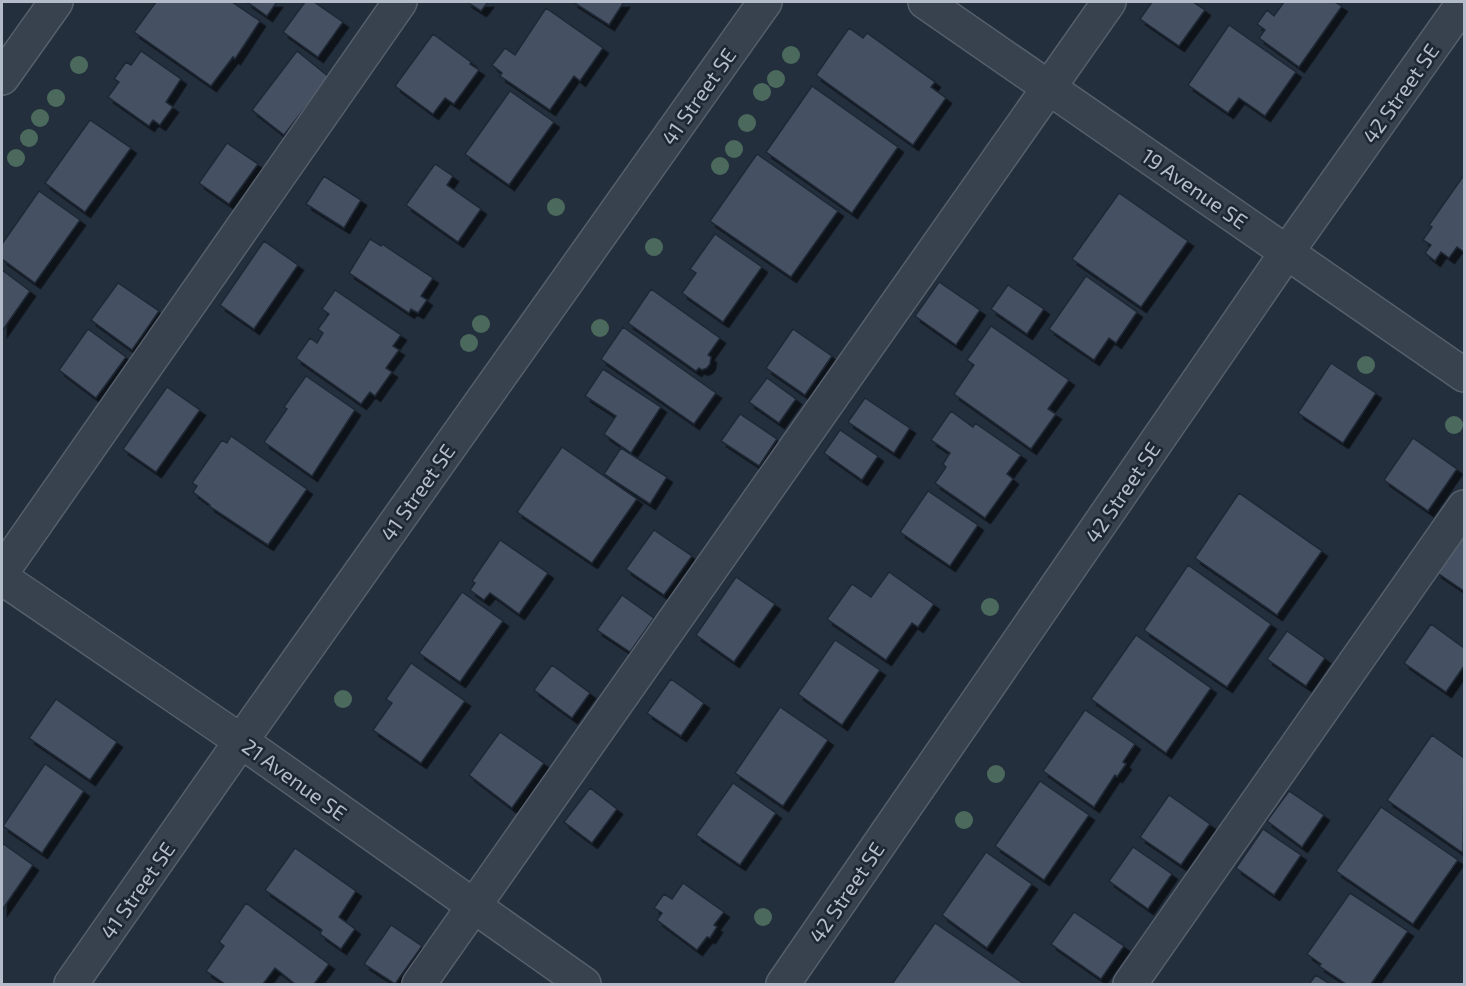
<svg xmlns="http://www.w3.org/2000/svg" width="1466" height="986" font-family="'Exo 2',sans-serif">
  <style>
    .building { fill: #455162; stroke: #1f2835; stroke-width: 1.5; filter: url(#shadow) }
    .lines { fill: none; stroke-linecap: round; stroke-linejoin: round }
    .minor-casing { stroke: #565f6c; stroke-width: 36 }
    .minor { stroke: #38414e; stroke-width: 33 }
    .tree { fill: #4b6a5d }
    .labels { text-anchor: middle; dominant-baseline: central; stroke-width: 5; stroke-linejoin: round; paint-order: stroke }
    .street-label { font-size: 21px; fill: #b4bcc9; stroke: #1d2633 }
  </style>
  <defs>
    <filter id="shadow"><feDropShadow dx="5.5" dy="5.5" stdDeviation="0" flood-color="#0009"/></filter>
  </defs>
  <rect width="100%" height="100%" fill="#242f3e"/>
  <path class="building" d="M156 2H232L260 21 235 59 233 57 211 86 134 32Z
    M247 2H277L267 16Z
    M305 2H314L343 22 318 57 283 32Z
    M467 2H488L481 11Z
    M573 2H624L609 25Z
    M1152 2H1193L1205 10 1179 46 1140 19Z
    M1284 2H1335L1342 6 1299 67 1259 38 1265 30 1257 24 1267 10 1274 16Z
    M546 8 603 48 580 81 574 76 550 110 500 76 502 73 492 65 505 48 515 55Z
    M1229 25 1296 72 1265 116 1239 98 1228 113 1188 85Z
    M849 28 863 38 867 33 935 82 931 87 946 98 913 145 816 75Z
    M433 34 471 62 470 64 479 70 454 104 445 98 433 114 395 86Z
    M141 51 181 79 166 102 173 107 160 125 153 120 149 126 108 97 119 82 114 79 126 62 131 65Z
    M297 51 329 77 284 135 252 110Z
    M812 86 898 147 852 213 766 152Z
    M510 91 554 122 509 185 465 154Z
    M90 120 131 148 85 212 45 183Z
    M227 143 258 164 229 204 199 183Z
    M757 154 838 211 791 277 710 221Z
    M435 164 453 176 447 185 481 209 458 242 406 205Z
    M1464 175V252L1457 247 1449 258 1441 252 1435 261 1425 253 1431 245 1423 240 1432 227 1429 225Z
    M324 176 361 200 344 228 306 204Z
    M39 191 80 220 35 283 2 259V244Z
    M1119 193 1188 241 1141 307 1072 259Z
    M715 234 762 267 723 322 682 293 696 273 690 269Z
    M370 239 381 246 382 244 433 278 421 296 427 300 418 313 411 309 409 313 349 273Z
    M264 241 298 265 254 329 220 305Z
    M2 270 30 291 2 331Z
    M1086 276 1137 312 1116 343 1109 338 1094 360 1049 329Z
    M939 282 980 310 956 345 915 316Z
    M118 283 159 311 132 350 91 320Z
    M1008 285 1044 309 1027 334 991 309Z
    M651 289 720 338 708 355 711 357 710 364 707 368 702 370 699 368 696 371 628 323Z
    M335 290 401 335 393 346 399 350 386 368 392 372 375 396 370 392 361 404 296 358 310 338 317 343 323 333 318 329 329 314 322 309Z
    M991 326 1069 380 1048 409 1056 414 1031 449 954 394 974 365 967 360Z
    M623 327 716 393 694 424 601 359Z
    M88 329 126 357 96 398 59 370Z
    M793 329 832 356 805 395 766 368Z
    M1331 363 1376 393 1343 443 1298 413Z
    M603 369 661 407 631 453 604 434 616 416 585 396Z
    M306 376 355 410 312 476 264 442 287 409 284 407Z
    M767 378 796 399 779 423 749 402Z
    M167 387 200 410 156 472 123 449Z
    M865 398 910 428 894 453 848 422Z
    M951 411 973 427 975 423 1021 455 1007 474 1013 479 985 518 935 483 946 467 943 464 950 453 931 440Z
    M740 414 777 439 759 466 721 441Z
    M840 430 878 456 862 480 824 453Z
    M231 436 307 489 268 545 209 506 210 505 193 492 197 486 192 483 222 440 227 443Z
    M1413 438 1457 469 1428 511 1384 480Z
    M562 447 637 499 592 563 517 512Z
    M621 448 667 477 650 504 604 474Z
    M928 491 978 525 950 566 900 532Z
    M1239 493 1322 551 1277 615 1195 558Z
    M654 530 692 556 664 595 626 569Z
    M1461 538 1464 540V591L1436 572Z
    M500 540 548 573 519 614 490 593 484 600 470 590 475 583 472 581Z
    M1188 565 1271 624 1227 687 1144 630Z
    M889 572 934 604 918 627 912 623 886 660 827 619 852 584 871 597Z
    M736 577 775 604 734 662 696 635Z
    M462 592 503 621 460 682 419 653Z
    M622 595 654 618 630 652 597 630Z
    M1431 624 1464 648V666L1446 692 1404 663Z
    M1287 631 1325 658 1306 686 1267 659Z
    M1136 635 1211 688 1166 753 1091 699Z
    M835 640 880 670 842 725 798 694Z
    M411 663 465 701 421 763 373 730 392 703 386 699Z
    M552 665 590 693 572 718 534 690Z
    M671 679 704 703 681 736 647 713Z
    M56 699 117 742 90 780 29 738Z
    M780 707 828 740 783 806 735 773Z
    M1085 710 1135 744 1123 762 1126 764 1117 777 1115 775 1094 807 1043 771Z
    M500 732 544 763 512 808 469 775Z
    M1432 735 1464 758 1463 853 1387 800Z
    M45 764 84 791 42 853 3 826Z
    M1040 781 1089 815 1044 880 995 846Z
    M733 783 776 813 740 865 696 835Z
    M590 788 617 809 592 843 564 822Z
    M1289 791 1324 815 1302 847 1267 821Z
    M1169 795 1210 824 1181 865 1140 837Z
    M1381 807 1458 860 1413 924 1336 871Z
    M1263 829 1301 855 1274 895 1236 868Z
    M2 843 33 865 2 910Z
    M1133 847 1172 874 1148 909 1109 881Z
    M295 848 356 891 339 917 355 929 341 949 320 934 322 930 265 890Z
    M986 852 1032 884 987 948 942 915Z
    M683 883 724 912 714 925 717 927 710 938 707 937 697 950 657 920 662 913 654 908 664 894 672 899Z
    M1350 893 1408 931 1371 984H1346L1319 966 1321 964 1307 954Z
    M246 903 329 964 314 984H295L275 968 263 984H225L206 971 224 946 219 942Z
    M1074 912 1124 946 1101 979 1051 944Z
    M935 923 1024 984H892Z
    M391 925 422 946 395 984 364 964Z
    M1316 975 1330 984H1309Z"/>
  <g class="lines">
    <defs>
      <path id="minor" d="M925 2 1464 375
        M2 78 56 2
        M2 572 400 2
        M2 578 241 741 584 984
        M71 984 241 741 765 2
        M419 984 1109 2
        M783 984 1287 252 1464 2
        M1130 984 1464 507"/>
    </defs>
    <use href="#minor" class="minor-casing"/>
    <use href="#minor" class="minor"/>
  </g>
  <g class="tree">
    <circle cx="791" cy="55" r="9"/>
    <circle cx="79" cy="65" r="9"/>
    <circle cx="776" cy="79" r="9"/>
    <circle cx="762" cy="92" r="9"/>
    <circle cx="56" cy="98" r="9"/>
    <circle cx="40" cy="118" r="9"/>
    <circle cx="747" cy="123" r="9"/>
    <circle cx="29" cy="138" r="9"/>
    <circle cx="734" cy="149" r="9"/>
    <circle cx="16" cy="158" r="9"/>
    <circle cx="720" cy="166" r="9"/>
    <circle cx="556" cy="207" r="9"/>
    <circle cx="654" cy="247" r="9"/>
    <circle cx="481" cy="324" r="9"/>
    <circle cx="600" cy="328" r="9"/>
    <circle cx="469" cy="343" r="9"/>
    <circle cx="1366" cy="365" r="9"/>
    <circle cx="1454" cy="425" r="9"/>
    <circle cx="990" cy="607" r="9"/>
    <circle cx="343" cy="699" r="9"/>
    <circle cx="996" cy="774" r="9"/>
    <circle cx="964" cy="820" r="9"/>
    <circle cx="763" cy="917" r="9"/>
  </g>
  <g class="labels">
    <g class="street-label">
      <text transform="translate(1400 93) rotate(-55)">42 Street SE</text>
      <text transform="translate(698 96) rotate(-55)">41 Street SE</text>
      <text transform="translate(1195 188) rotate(35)">19 Avenue SE</text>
      <text transform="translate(417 492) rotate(-55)">41 Street SE</text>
      <text transform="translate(1122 492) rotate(-56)">42 Street SE</text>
      <text transform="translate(295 779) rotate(36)">21 Avenue SE</text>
      <text transform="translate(137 890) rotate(-55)">41 Street SE</text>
      <text transform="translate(846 892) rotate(-56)">42 Street SE</text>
    </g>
  </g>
  <rect width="1466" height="986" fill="none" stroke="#b4bcc9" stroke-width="6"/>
</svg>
